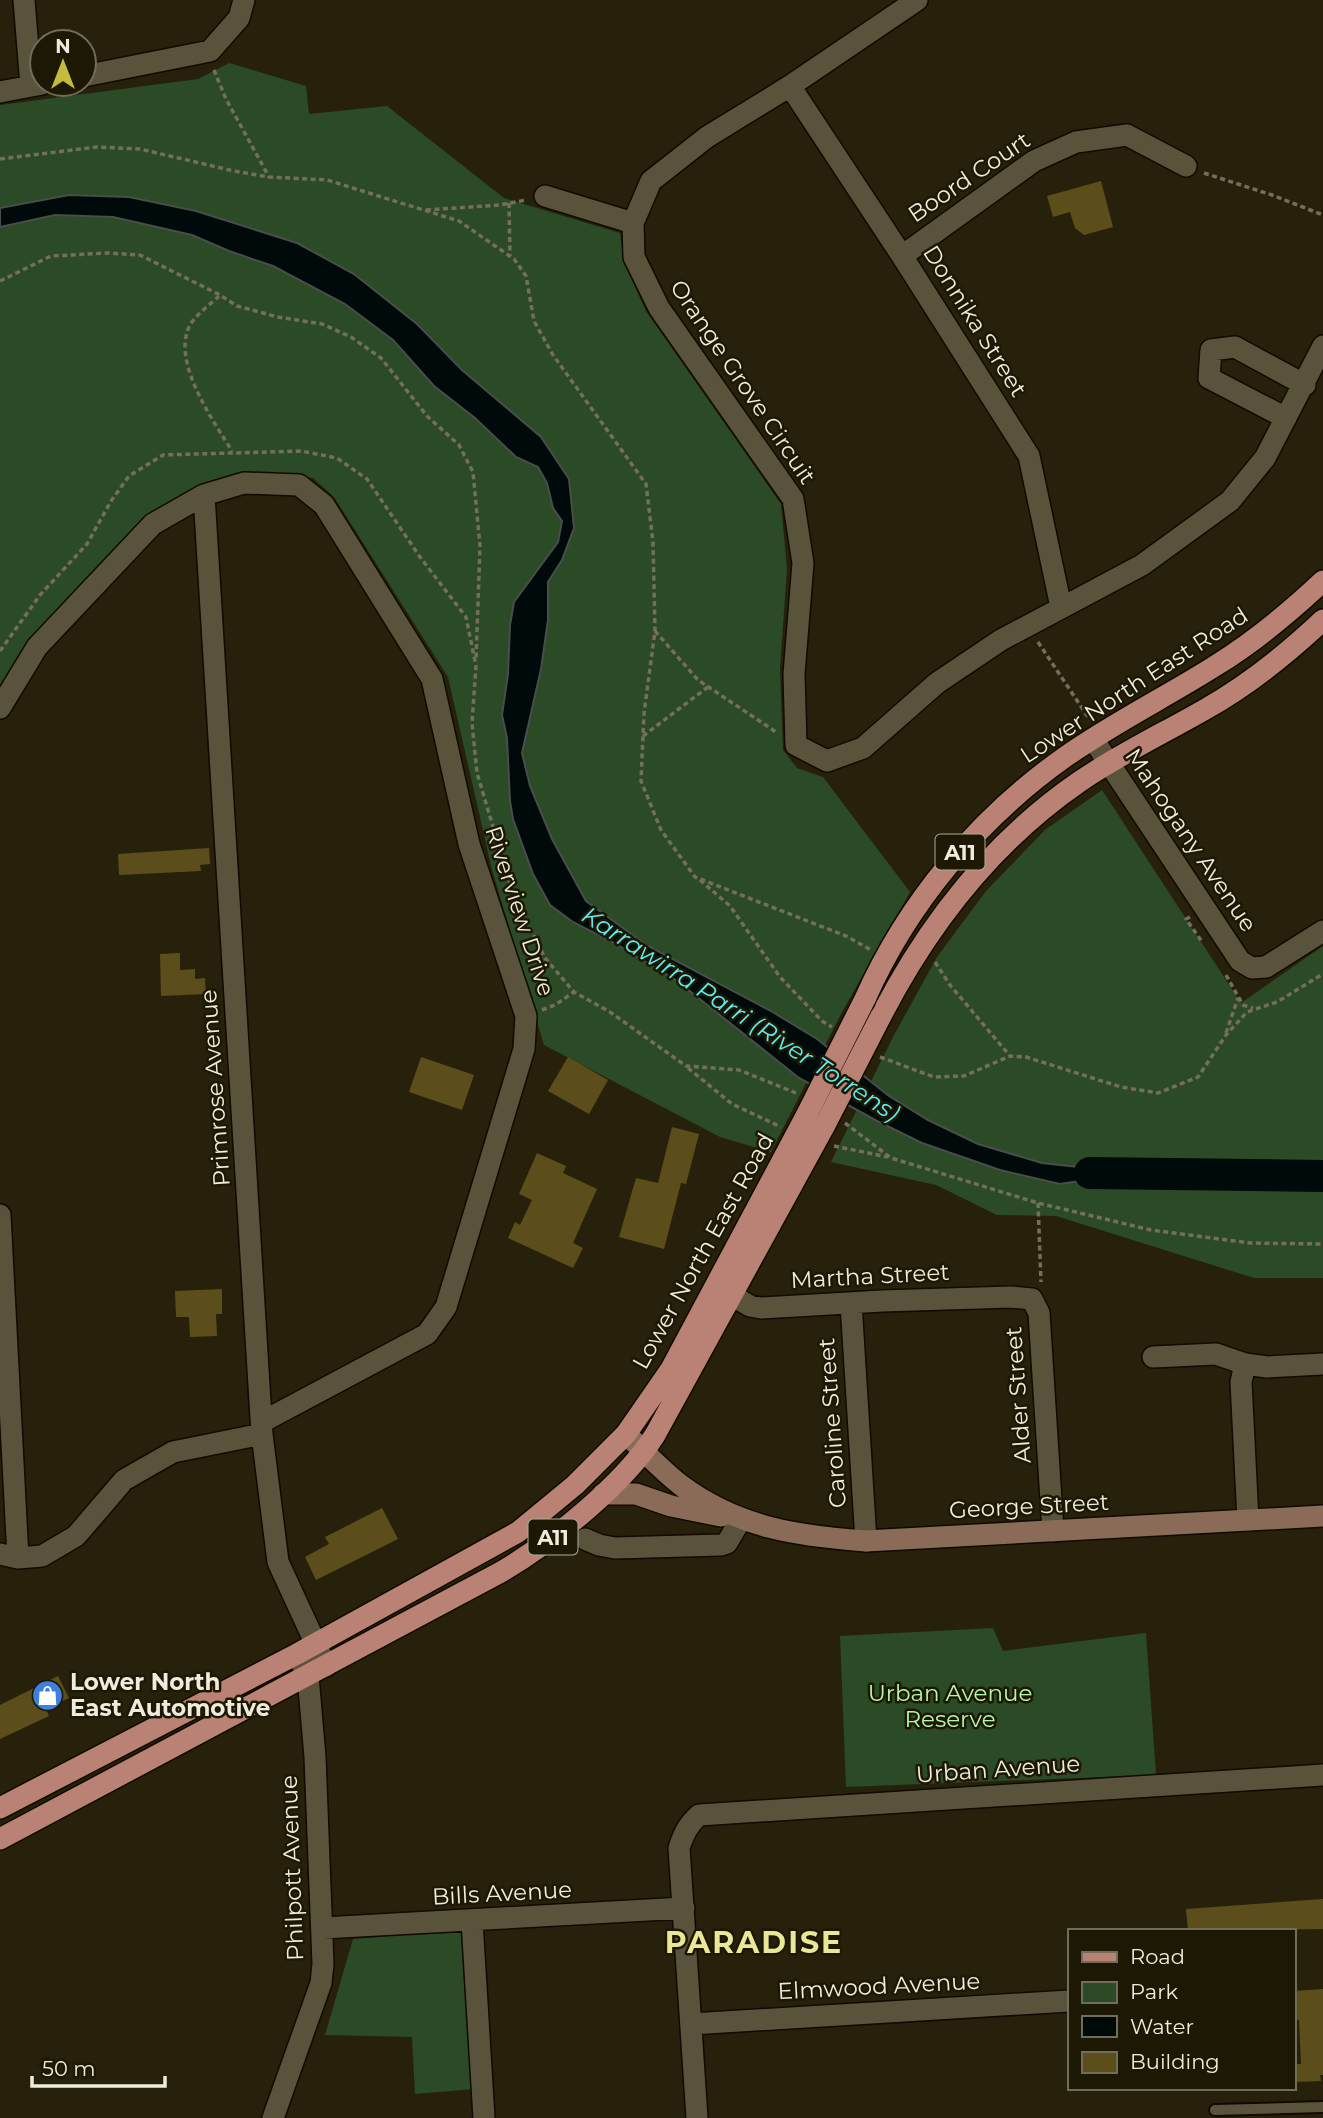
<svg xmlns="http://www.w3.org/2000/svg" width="1323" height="2118" font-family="Montserrat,sans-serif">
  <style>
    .green { fill: #2b4a26 }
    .water { fill: #010a0a; stroke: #484e4a; stroke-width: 2 }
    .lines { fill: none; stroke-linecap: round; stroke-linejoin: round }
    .river { stroke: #010a0a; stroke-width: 32 }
    .building { fill: #5b4e1a }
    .lane-casing { stroke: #100a00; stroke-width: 14 }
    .street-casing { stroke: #100a00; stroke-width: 24 }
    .secondary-casing { stroke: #100a00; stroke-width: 24 }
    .primary-casing { stroke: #100a00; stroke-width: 24 }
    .path { stroke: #746f5d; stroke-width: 3.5; stroke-dasharray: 5 3.5; stroke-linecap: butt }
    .lane { stroke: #59533c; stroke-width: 10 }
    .street { stroke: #59533c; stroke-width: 21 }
    .secondary { stroke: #896b58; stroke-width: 21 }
    .primary { stroke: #ba8274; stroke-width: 21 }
    .primary-bridge-casing { stroke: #100a00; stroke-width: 24; stroke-linecap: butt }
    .primary-bridge { stroke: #ba8274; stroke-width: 21 }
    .labels { text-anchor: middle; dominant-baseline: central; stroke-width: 5; stroke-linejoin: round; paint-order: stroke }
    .shield { fill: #1d1803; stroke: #b0ac9c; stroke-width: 2 }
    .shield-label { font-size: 21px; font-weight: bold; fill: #efecde }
    .street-label { font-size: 23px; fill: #efecde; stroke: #1d1803 }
    .poi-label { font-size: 23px; font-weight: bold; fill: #efecde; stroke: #1d1803; text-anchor: start }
    .park-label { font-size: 23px; fill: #b5f6aa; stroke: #1d1803 }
    .water-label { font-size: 24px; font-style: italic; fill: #5febf1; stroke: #1d1803 }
    .district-label { font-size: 30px; font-weight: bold; letter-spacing: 2px; fill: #ebe798; stroke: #1d1803 }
  </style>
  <rect width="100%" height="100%" fill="#27210c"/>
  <path class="green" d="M229 63 306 86 309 114 387 106 504 198 620 233 624 263 646 311 781 504 787 569 780 669 783 750 797 768 823 777 910 892 842 1012 771 1152 720 1137 544 1045 492 870 448 677 334 497 313 478 246 471 201 485 152 512 22 649 0 687V105L198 79Z
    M1102 790 1241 1003 1323 946V1278H1254L1056 1216 997 1215 936 1185 831 1162 893 1037 937 957 986 891 1045 830Z
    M993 1628 1003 1651 1146 1633 1156 1775 846 1787 840 1636Z
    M463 1930 474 2089 415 2094 412 2037 325 2035 353 1939Z"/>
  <path class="water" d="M69 195 129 197 196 211 297 243 354 274 417 324 462 370 541 437 569 479 574 528 562 560 548 582V620L541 669 522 753 530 786 552 839 586 901 646 945 771 1011 817 1039 889 1096 928 1120 978 1144 1042 1163 1133 1173 1060 1184 1000 1170 922 1143 877 1121 799 1078 676 980 618 945 573 922 550 905 533 874 513 819 510 801 507 738 502 715 508 674 510 625 514 602 558 542 562 521 553 508 547 483 538 467 516 457 475 418 434 386 393 340 345 304 273 266 229 251 192 235 113 217 55 215 0 227V208Z"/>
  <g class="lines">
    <path class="river" d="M1090 1173 1323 1176"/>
  </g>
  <path class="building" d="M1101 181 1113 227 1084 235 1075 228 1070 212 1053 217 1047 196Z
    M209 848 210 864 200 865 201 871 119 875 118 854Z
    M180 953V970L195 969V979L205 978 206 994 161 996 160 954Z
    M421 1057 474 1075 462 1110 409 1092Z
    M568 1057 608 1080 589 1114 548 1091Z
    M672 1127 699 1134 686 1184 681 1183 664 1249 619 1237 636 1178 658 1183Z
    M537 1153 566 1166 563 1173 597 1189 573 1243 583 1248 573 1268 508 1238 515 1222 520 1225 532 1200 519 1194Z
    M222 1289V1314H216L217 1336 190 1337 189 1317H176L175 1291Z
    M382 1508 398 1539 316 1580 305 1557 329 1544 325 1537Z
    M58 1676 69 1698 46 1709 49 1716 0 1739V1705Z
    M1323 1899V1929L1188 1931 1186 1909Z
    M1323 1989V2075H1320L1321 2081 1293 2082V2064H1301L1299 2020 1293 2021V1991Z"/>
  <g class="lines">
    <defs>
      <path id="lane" d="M1215 2110 1323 2107"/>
      <path id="street" d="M24 0 31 86
        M917 0 790 86 707 137 651 181 633 223 634 257 659 308 793 499 803 563 794 674 796 745 827 761 863 748 937 683 1001 640 1142 565 1230 501 1265 458 1323 346
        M84 76 210 51 239 18 244 0
        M790 86 902 256 1029 456 1061 607
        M0 92 42 84
        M545 196 633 223
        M902 256 1034 161 1076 142 1127 135 1186 166
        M1286 418 1209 378 1211 350 1235 347 1305 385
        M204 495 262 1434 278 1562 326 1666
        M0 708 37 647 153 524 204 495 244 483 299 485 324 505 432 679 469 844 526 1016 524 1049 446 1307 427 1334 262 1422
        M1093 739 1240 961 1252 968 1266 967 1323 931
        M0 1215 18 1558
        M718 1287 750 1306 761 1308 882 1301 1011 1297 1032 1299 1039 1313 1053 1531
        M851 1303 866 1541
        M1153 1357 1216 1354 1245 1364 1267 1367 1323 1364
        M1245 1364 1241 1382 1248 1520
        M585 1539 599 1545 615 1548 721 1545 727 1543 741 1519
        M0 1554 18 1558 42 1556 76 1536 124 1480 173 1452 262 1434
        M472 1921 484 2118
        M323 1928 684 1908
        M691 2024 1069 2001
        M273 2118 321 1983 323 1964 315 1757 308 1676 301 1662
        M697 2118 679 1848C684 1833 688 1825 699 1815L1323 1775"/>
      <path id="secondary" d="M626 1434C644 1451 662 1471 682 1486 739 1528 798 1536 866 1541L1323 1516
        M603 1494H636L671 1506 721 1516"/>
      <path id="primary" d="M865 999C908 902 979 818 1065 757 1113 723 1166 697 1215 666 1254 642 1289 613 1323 581
        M881 1016C929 923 992 842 1079 782 1118 755 1162 734 1204 710 1247 686 1287 654 1323 620
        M0 1808 297 1654 518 1532 575 1485 626 1434 671 1369 806 1116
        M0 1839 501 1572C552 1542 623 1485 655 1435L825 1125"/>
    </defs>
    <use href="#lane" class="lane-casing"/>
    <use href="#street" class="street-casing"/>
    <use href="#secondary" class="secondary-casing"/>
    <use href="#primary" class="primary-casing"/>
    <path class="path" d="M214 70 226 99 269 177
      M0 159 97 147 140 149 234 171 269 177 327 180 459 221 514 259 526 276 534 321 553 355 646 484 653 542 655 631 644 713 641 781 661 830 695 877 846 936 871 950
      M1204 173 1272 195 1323 215
      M509 203 510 256
      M426 210 500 205 526 200
      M0 281 51 256 108 253 140 255 220 295 237 306 278 317 322 324 351 337 381 358 427 416 459 445 473 472 480 546 476 660
      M219 296C211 304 194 316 189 327 172 363 214 422 232 451
      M655 631 698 680 776 732
      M1038 642 1090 720
      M0 651 40 595 87 544 111 501 129 476 163 455 301 451 337 458 367 479 420 557 466 617 476 666 472 723 477 773 513 894 545 958 574 992 610 1012 686 1066 739 1070 796 1093
      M643 736 708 687
      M700 880 730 906 780 977 822 1021 832 1027
      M1190 917 1186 919 1203 943
      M935 962 950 985 1010 1056
      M1226 975 1243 1005 1253 1008
      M542 1010 555 1005 574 992
      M1226 1033 1238 998
      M880 1057 934 1077 964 1076 1010 1056 1026 1057 1121 1087 1158 1093 1198 1077 1226 1035 1247 1012 1277 1002 1323 974
      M688 1068 732 1104 781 1127
      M845 1123 891 1158 1038 1203 1151 1230 1250 1243 1323 1244
      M834 1146 888 1157
      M1038 1203 1041 1282"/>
    <use href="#lane" class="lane"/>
    <use href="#street" class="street"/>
    <use href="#secondary" class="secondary"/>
    <use href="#primary" class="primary"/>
    <defs>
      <path id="primary-bridge" d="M806 1116 865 999
        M825 1125 881 1016"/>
    </defs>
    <use href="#primary-bridge" class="primary-bridge-casing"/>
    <use href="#primary-bridge" class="primary-bridge"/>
  </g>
  <defs>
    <symbol id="shop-disc" viewBox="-11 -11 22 22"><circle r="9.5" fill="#3f7fe0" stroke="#1d1803"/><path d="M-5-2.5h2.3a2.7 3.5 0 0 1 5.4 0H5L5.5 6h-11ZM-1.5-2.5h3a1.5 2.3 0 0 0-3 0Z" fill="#fff"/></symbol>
  </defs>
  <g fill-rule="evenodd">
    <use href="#shop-disc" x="30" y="1678" width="35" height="35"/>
  </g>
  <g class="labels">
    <g class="shield">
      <rect x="935.5" y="834.5" width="49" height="35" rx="5"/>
      <rect x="528.5" y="1519.5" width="49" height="35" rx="5"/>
    </g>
    <g class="shield-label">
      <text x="960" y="852">A11</text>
      <text x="553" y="1537">A11</text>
    </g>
    <g class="street-label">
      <text transform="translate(969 177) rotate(-34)">Boord Court</text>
      <text transform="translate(975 321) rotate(58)">Donnika Street</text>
      <text transform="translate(743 382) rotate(56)">Orange Grove Circuit</text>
      <text transform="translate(1134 685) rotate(-33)">Lower North East Road</text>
      <text transform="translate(1191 840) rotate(56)">Mahogany Avenue</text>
      <text transform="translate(520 911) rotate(72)">Riverview Drive</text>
      <text transform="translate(215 1088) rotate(-94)">Primrose Avenue</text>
      <text transform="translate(703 1251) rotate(-61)">Lower North East Road</text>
      <text transform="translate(870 1276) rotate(-3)">Martha Street</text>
      <text transform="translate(1018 1395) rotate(-94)">Alder Street</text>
      <text transform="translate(832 1423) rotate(-94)">Caroline Street</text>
      <text transform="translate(1029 1506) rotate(-3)">George Street</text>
      <text transform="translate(998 1769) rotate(-4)">Urban Avenue</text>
      <text transform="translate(292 1868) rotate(-92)">Philpott Avenue</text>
      <text transform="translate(502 1893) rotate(-3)">Bills Avenue</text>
      <text transform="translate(879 1986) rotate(-3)">Elmwood Avenue</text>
    </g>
    <g class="poi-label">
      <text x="70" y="1682">Lower North<tspan x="70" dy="26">East Automotive</tspan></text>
    </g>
    <g class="park-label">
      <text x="950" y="1693">Urban Avenue<tspan x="950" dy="26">Reserve</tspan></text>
    </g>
    <g class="water-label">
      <text transform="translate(741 1014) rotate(33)">Karrawirra Parri (River Torrens)</text>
    </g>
    <g class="district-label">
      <text x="754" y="1942">PARADISE</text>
    </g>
  </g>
  <rect x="1068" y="1929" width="228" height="161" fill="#1d1803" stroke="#716d5b" stroke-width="2"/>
  <rect x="1082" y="1952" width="35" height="10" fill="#ba8274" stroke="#716d5b" stroke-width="2"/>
  <text x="1130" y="1964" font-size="21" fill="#efecde">Road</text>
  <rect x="1082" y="1982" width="35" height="21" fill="#2b4a26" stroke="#716d5b" stroke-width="2"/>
  <text x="1130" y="1999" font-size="21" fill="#efecde">Park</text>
  <rect x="1082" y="2016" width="35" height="21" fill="#010a0a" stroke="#716d5b" stroke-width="2"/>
  <text x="1130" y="2034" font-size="21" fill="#efecde">Water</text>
  <rect x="1082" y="2052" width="35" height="21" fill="#5b4e1a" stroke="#716d5b" stroke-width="2"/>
  <text x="1130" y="2069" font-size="21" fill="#efecde">Building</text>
  <g transform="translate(63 63)"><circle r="33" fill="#1d1803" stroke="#716d5b" stroke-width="2"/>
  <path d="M0-5L12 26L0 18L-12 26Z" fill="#c4bc3d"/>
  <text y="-10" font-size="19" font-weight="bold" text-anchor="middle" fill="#efecde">N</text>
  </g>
  <path d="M32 2076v10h133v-10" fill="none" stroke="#efecde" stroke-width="3.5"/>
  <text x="42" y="2076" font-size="21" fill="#efecde" stroke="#1d1803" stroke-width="5" paint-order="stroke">50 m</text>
</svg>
